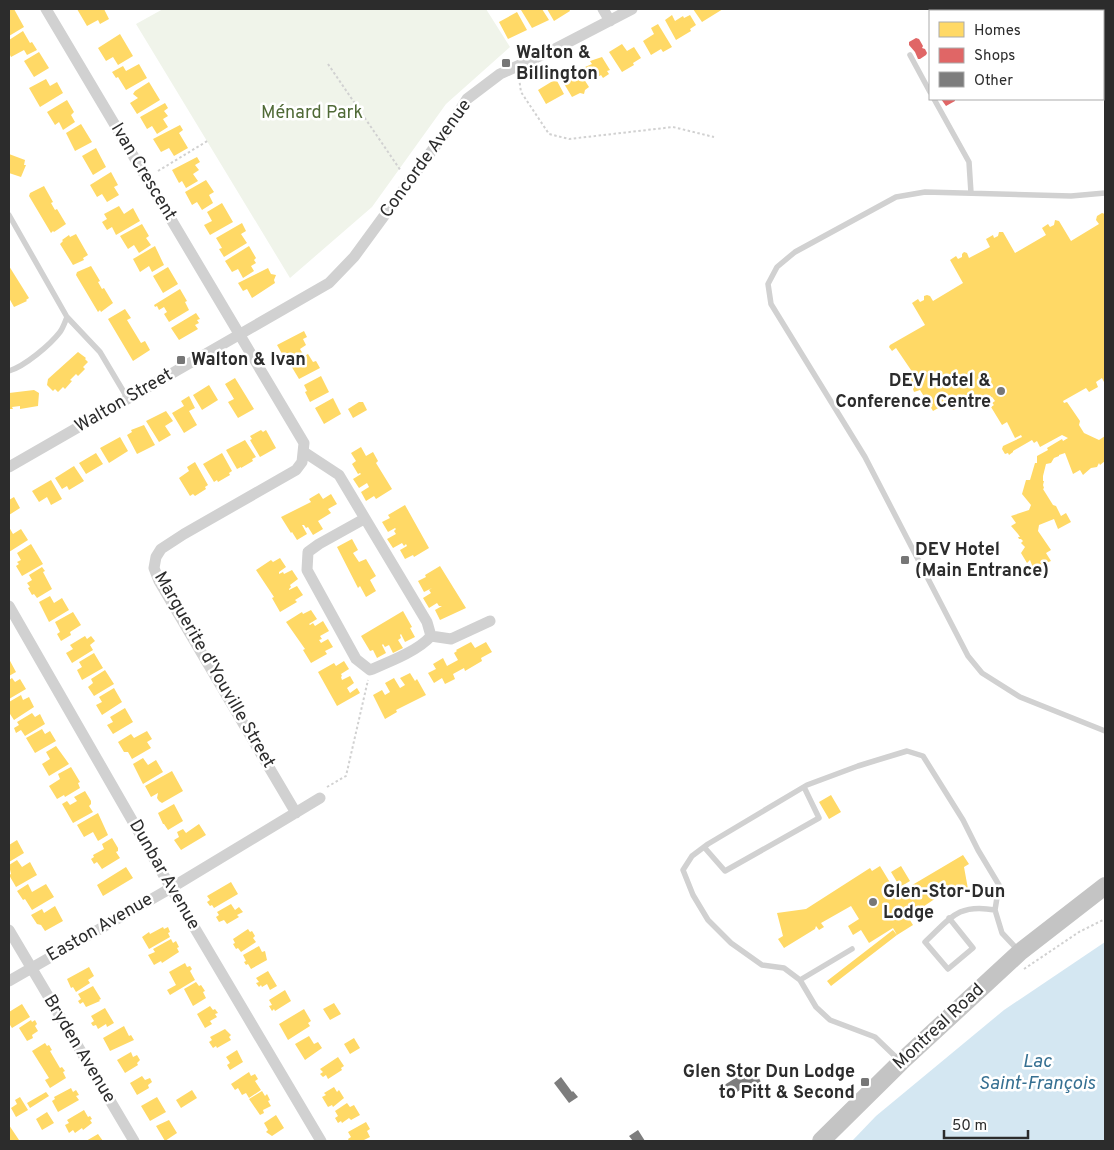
<svg xmlns="http://www.w3.org/2000/svg" width="1114" height="1150" font-family="Overpass,sans-serif">
  <style>
    .green { fill: #f0f4ea }
    .water { fill: #d4e7f2 }
    .homes { fill: #ffd966 }
    .shops { fill: #e06666 }
    .building { fill: #7d7d7d }
    .lines { fill: none; stroke-linecap: round; stroke-linejoin: round }
    .path { stroke: #d1d1d1; stroke-width: 2; stroke-dasharray: 2.5 2.5; stroke-linecap: butt }
    .service { stroke: #d1d1d1; stroke-width: 5.5 }
    .minor { stroke: #d1d1d1; stroke-width: 11 }
    .primary { stroke: #c4c4c4; stroke-width: 18 }
    .poi-dot { fill: #767676; stroke: #fff; stroke-width: 2 }
    .labels { text-anchor: middle; dominant-baseline: central; stroke-width: 5; stroke-linejoin: round; paint-order: stroke }
    .poi-label { font-size: 18px; font-weight: bold; fill: #2c2c2c; stroke: #fff; text-anchor: start }
    .park-label { font-size: 18px; fill: #506a37; stroke: #fff }
    .street-label { font-size: 18px; fill: #2c2c2c; stroke: #fff }
    .water-label { font-size: 19px; font-style: italic; fill: #367092; stroke: #fff }
  </style>
  <rect width="100%" height="100%" fill="#fff"/>
  <path class="green" d="M163 9H486L510 47 446 104 372 207 290 278 136 24Z"/>
  <path class="water" d="M1105 942V1141H852L876 1116 1004 1010Z"/>
  <path class="homes" d="M9 9H14L24 27 9 36Z
    M77 9H104L109 19 100 24 98 20 87 26Z
    M522 9H542L549 20 532 28 521 10Z
    M547 9H569L570 11 554 21Z
    M693 9H723L702 22Z
    M517 12 527 30 508 39 499 22Z
    M672 15 675 21 683 16 684 18 690 15 696 25 690 29 691 31 676 40 665 20Z
    M658 24 672 47 663 52 661 49 651 55 643 41 654 34 651 28Z
    M23 31 30 43 32 42 37 50 27 55 24 50 11 57 9 53V40Z
    M120 34 133 56 118 65 113 57 106 61 98 48Z
    M622 44 627 51 634 47 641 58 633 63 634 65 622 72 609 52Z
    M39 52 49 68 34 77 24 61Z
    M602 57 610 70 607 71 609 74 603 78 601 75 593 80 585 67 592 64 590 61Z
    M139 64 147 78 126 90 118 77 116 78 112 72 123 66 126 71Z
    M569 71 572 76 580 73 589 87 585 90 584 94 580 93 572 97 560 77Z
    M46 79 50 86 57 82 63 93 40 107 29 88Z
    M556 79 564 94 546 104 538 90Z
    M149 82 160 100 137 114 130 103 138 98 133 94 135 91Z
    M67 100 74 112 71 115 75 122 63 130 59 122 55 125 47 112Z
    M165 103 168 108 164 111 168 116 163 119 168 127 157 134 152 126 147 129 140 117Z
    M81 124 92 142 75 151 66 133Z
    M180 125 183 130 179 133 188 148 174 156 169 148 161 152 153 139Z
    M96 148 106 167 93 175 82 156Z
    M9 154 25 160 24 165H26L21 177 9 173Z
    M197 157 200 162 195 165 199 170 193 174 198 181 186 188 182 181 179 183 172 170Z
    M111 172 118 185 114 187 119 195 107 202 102 194 97 197 90 185Z
    M206 180 214 192 209 195 213 203 202 210 197 202 192 205 185 192Z
    M44 186 53 202 51 203 55 210 57 209 66 224 54 232 53 231 51 233 29 196 30 193Z
    M222 203 233 222 210 235 204 225 212 221 207 212Z
    M119 206 124 214 133 208 140 221 116 235 112 227 107 230 102 222 107 219 104 214Z
    M1102 213 1105 214V384L1102 378 1096 382 1098 387 1089 392 1086 388 1063 401 1064 403 1067 402 1080 421 1079 425 1084 433 1099 440 1105 436V461L1100 465 1099 463 1097 467 1091 468 1083 475 1080 470 1073 474 1065 453 1059 455V456L1054 458 1051 463 1046 464 1043 476V481H1044L1043 485 1044 488 1043 489 1053 505 1056 506 1061 516 1066 513 1071 522 1058 529 1054 519 1039 525 1038 531 1051 550 1046 553 1051 561 1033 568 1030 560 1027 563 1021 553 1025 547 1021 543 1023 541 1021 539H1019L1018 537H1020L1018 534 1011 526 1016 523 1011 516 1029 510 1031 505 1022 494 1026 480H1030L1035 463H1037V456L1048 450 1047 448 1062 439 1063 441 1068 438 1062 435 1040 447 1037 441 1034 443 1032 440 1013 451V452L1009 455 1008 453 1005 454 1002 449 1003 446 1022 437 1021 435 1015 438 1007 422 1002 425 991 407 994 405 992 403 995 401 992 397 973 408 969 401 953 410 949 402 933 411 920 390 914 392 913 389 914 387 912 382 908 384 905 378 913 373 896 348 892 351 889 347 890 345 925 325 912 303 918 299 920 302 924 300V296L927 295 930 296 933 301 963 283 950 260 956 256 958 259 962 257V254L964 252 967 253 969 258 990 247 986 239 993 235 994 238 998 236 999 232H1003L1015 253 1046 235 1042 228 1048 224 1050 227 1054 225 1055 220 1059 221 1071 241 1099 224 1096 220 1097 216Z
    M242 223 246 231 241 234 247 243 224 257 219 249 222 248 216 238Z
    M142 224 149 236 146 238 151 245 139 253 134 245 128 249 120 236Z
    M76 234 88 255 83 258 84 260 73 265 60 244 63 241 62 240 69 235 70 237Z
    M155 246 164 265 152 272 149 266 140 272 133 259Z
    M249 246 256 258 254 260 256 263 251 266 254 271 243 278 238 269 232 272 225 261Z
    M9 266 29 298 26 300 27 301 14 307 9 298Z
    M91 266 100 281 98 282 102 289 104 288 113 303 101 312 100 310 98 312 76 275 77 272Z
    M168 267 178 284 163 293 153 276Z
    M268 268 271 274 276 275 274 280 275 283 252 298 247 289 243 291 238 283Z
    M180 289 187 301 185 302 189 310 169 322 164 314 167 312 164 307 159 310 157 306 155 307 154 305Z
    M125 309 131 318 127 320 141 343 145 341 150 350 133 361 108 319Z
    M196 313 200 319 197 320 199 323 195 325 198 329 179 340 171 328Z
    M304 331 307 337 303 339 306 345 300 349 303 354 291 361 288 355 284 357 277 345Z
    M78 352 86 358 85 359 88 362 83 367 85 369 78 376 76 374 70 380 72 381 65 389 63 387 58 392 55 389 53 391 47 385 48 379Z
    M308 354 313 362 316 361 320 368 299 379 290 364Z
    M321 376 329 392 310 402 305 392 307 391 304 385Z
    M235 378 254 409 238 418 228 402 234 399 225 384Z
    M209 385 218 400 202 410 193 395Z
    M34 390 39 393 38 406 20 409V406L12 407 13 409H9V393Z
    M189 396 195 408 189 411 197 425 184 433 172 413 184 406 181 401Z
    M333 398 341 414 324 424 315 408Z
    M359 402H363L367 410 353 418 348 409Z
    M166 411 173 421 165 426 171 435 159 442 146 421Z
    M144 425 155 445 137 454 127 435 132 432 131 430Z
    M261 430 263 432 266 430 276 448 260 457 250 440 252 439 250 436Z
    M120 437 128 451 109 463 100 448Z
    M245 440 256 457 252 459 253 461 241 468V467L237 469 226 450Z
    M361 447 366 456 373 452 378 461 376 463 392 489 376 499 374 496 366 501 361 492 369 487 367 483 359 488 353 479 361 474 360 473 358 474 352 464 356 461 351 453Z
    M96 453 103 464 86 474 79 463Z
    M222 453 232 471 229 473 230 475 218 482 217 480 214 482 203 464Z
    M195 462 208 485 205 487 206 489 195 496 193 494 190 496 179 478 189 471 187 467Z
    M74 466 84 481 69 490 67 486 62 489 55 478Z
    M51 480 62 499 51 505 47 497 39 502 32 491Z
    M319 493 323 499 331 494 337 504 328 509 331 513 318 521 323 529 313 535 308 527 306 528 304 525H302L307 534 297 540 292 532 291 533 281 517 311 502 309 499Z
    M14 497 20 508 9 515V500Z
    M405 505 429 548 414 557 413 555 405 559 400 550 407 546 406 544 404 546 402 543 393 548 387 539 396 534 394 531 396 529 395 528 388 532 382 522 390 518 388 515Z
    M9 527 13 534 21 529 28 540 9 552Z
    M352 539 358 550 353 553 359 562 366 559 376 576 370 580 376 591 366 597 360 586 358 588 337 547Z
    M31 544 43 564 22 576 16 566 19 564 17 562 21 560 17 553Z
    M280 558 286 567 279 572V574L283 572 284 574 292 570 298 579 290 585 291 587 289 589V590L297 586 303 595 295 600 297 602 280 612 272 598 274 597 256 570 271 560 273 562Z
    M440 566 466 608 440 620 435 610 442 606H439L437 603 429 608 423 598 431 593 429 590 432 588 424 592 418 581 426 577 425 575Z
    M42 567 45 571 43 572 52 589 37 598 34 594 32 595 28 588 30 587 27 583 32 580 29 575Z
    M50 596 54 603 62 598 69 610 49 622 39 602Z
    M311 610 317 619 309 624 310 625 313 623 315 626 323 621 329 631 320 636 322 639 319 640 321 643 328 639 333 647 325 651 327 654 311 663 303 650 305 649 286 622 302 612 303 614Z
    M403 611 412 627 410 628 415 637 405 642 401 634 400 635 401 638 398 640 403 648 393 653 389 645 385 647 383 644 382 645 386 653 377 658 373 650 370 651 361 636Z
    M73 612 81 625 70 632 71 635 61 641 57 634 60 632 55 622Z
    M85 636 87 639 91 636 95 641 90 645 93 650 72 663 66 653 73 649 70 645Z
    M471 642 475 648 486 642 492 652 481 658 482 661 465 671 464 668 453 674 455 679 445 684 442 678 434 683 428 673 436 669 433 664 443 658 447 666 458 660 454 653 457 651 456 650Z
    M94 653 103 668 82 680 77 670 82 667 79 662Z
    M9 659 16 672 9 676Z
    M344 661 349 669 341 674 342 676 341 677 342 680 350 676 354 683 347 688 350 693 357 688 360 693 337 706 318 672 334 663 336 666Z
    M105 670 114 684 94 696 88 687 93 683 91 679Z
    M410 673 415 681 417 679 426 695 396 710 397 712 385 719 373 695 382 690 385 695 390 692 385 683 394 678 400 688 405 685 400 678Z
    M12 678 15 682 20 679 26 689 9 699V680Z
    M114 688 122 702 102 715 96 705 102 702 99 697Z
    M21 695 23 700 29 697 34 707 14 720 10 714 9 715V702Z
    M125 708 133 722 113 734 107 725 113 722 110 717Z
    M32 713 35 717 40 714 45 724 25 736 21 730 16 733 14 728 19 725 17 722Z
    M42 729 45 734 50 731 56 741 35 753 26 738Z
    M147 731 152 739 147 742 151 748 132 759 128 752H124L118 742 131 734 134 738Z
    M56 746 69 764 49 776 42 764 50 759 46 752Z
    M143 758 148 765 156 760 163 772 143 784 133 764Z
    M71 767 80 782 78 783 80 788 65 797 64 795 57 799 49 786 60 779 58 774Z
    M172 771 183 791 162 803 159 801 157 798 158 793 151 797 145 786Z
    M85 791 91 801V804L89 806 93 812 73 823 62 804 67 801 70 805 77 801 74 797Z
    M831 795 841 812 829 819 819 802Z
    M174 804 183 821 168 830 164 824H163L158 813Z
    M98 813 108 835 98 841 93 832 84 837 77 825Z
    M199 824 206 835 181 850 174 840 179 837 177 832 183 829 186 833Z
    M112 838 118 848V851L116 852 120 858 102 869 97 862 94 864 91 859 94 857 93 855 104 849 102 844Z
    M17 840 24 853 9 862V845Z
    M963 855 969 864 964 867 968 889 943 895 942 894 908 917 913 925 897 935 893 928 869 943 861 930 853 935 848 926 859 919 851 906 821 923 824 927 819 930 816 926 815 929 784 948 778 939 783 936 777 913 806 909 870 868 872 871 880 866 897 894Z
    M17 860 22 867 30 862 37 875 16 887 9 875 11 874 9 865Z
    M901 866 910 881 900 887 891 872Z
    M126 867 133 878 103 896 97 885Z
    M231 882 238 894 214 908 212 905 210 906 207 902 210 900 207 896Z
    M28 884 32 892 46 884 54 897 32 910 25 899 23 900 17 891Z
    M231 904 235 910 239 907 243 912 237 915 239 917 227 924 224 920 219 922 216 917 219 915 217 912Z
    M55 906 63 921 45 931 41 925 37 924 31 915 42 909 44 913Z
    M163 927 164 929 168 927 170 932 168 933 170 937 149 949 142 937 149 932 150 934Z
    M248 929 250 932 252 931 255 936 253 938 256 942 241 952 238 948 236 949 233 944 235 943 233 939Z
    M893 930 897 935 831 986 827 981Z
    M171 939 173 943 176 941 179 947 177 948 179 952 162 963 161 961 154 965 148 955 155 952 153 949Z
    M259 946 262 952 265 951 267 960 251 969 248 964 246 965 244 962 246 961 243 955Z
    M185 963 187 967 190 966 192 969 190 971 195 980 170 995 167 990 176 985 169 972Z
    M89 967 94 976 88 980 90 983 76 992 73 987 71 988 67 979Z
    M268 971 277 986 270 990 267 984 262 987 261 985 259 987 256 983 259 982 256 978Z
    M196 982 199 986 201 985 205 991 203 992 206 998 193 1006 184 989Z
    M93 986 101 999 99 1000 100 1001 86 1007 83 1002 80 1004 78 1001 81 999 78 994Z
    M285 990 291 1001 275 1011 274 1009 272 1011 269 1006 272 1005 269 1000Z
    M334 1003 341 1014 330 1020 323 1009Z
    M22 1004 30 1017 12 1028 10 1025 9 1026V1012Z
    M210 1006 213 1010 215 1009 218 1013 215 1014 217 1017 210 1021 212 1024 205 1028 197 1014Z
    M105 1008 114 1023 107 1027 106 1024 98 1029 96 1025 93 1026 91 1023 94 1021 91 1016Z
    M304 1009 311 1021 308 1023 310 1026 288 1040 279 1024Z
    M31 1020 32 1022 35 1020 37 1024 35 1026 38 1031 32 1035 33 1038 27 1041 19 1028Z
    M124 1026 129 1036 131 1035 134 1040 110 1051 103 1038Z
    M225 1029 231 1035 229 1037 231 1040 217 1048 216 1046 213 1048 209 1042 212 1040 210 1037Z
    M309 1036 314 1044 318 1042 322 1048 305 1060 295 1044Z
    M354 1038 360 1048 350 1054 344 1044Z
    M45 1043 47 1046 49 1045 52 1050 50 1051 60 1068 62 1067 65 1071 63 1072 66 1078 50 1088 45 1080 49 1078 32 1051Z
    M237 1050 243 1062 230 1070 227 1065 230 1063 226 1057Z
    M131 1052 133 1057 137 1055 140 1060 137 1063 138 1065 125 1073 117 1060Z
    M338 1057 344 1066 341 1068 342 1070 328 1079 326 1075 323 1077 320 1074 323 1072 320 1069Z
    M249 1072 251 1076 255 1074 258 1079 255 1081 261 1090 249 1098 246 1093 242 1095 238 1088 235 1090 231 1084Z
    M142 1076 145 1080 150 1078 152 1082 148 1085 149 1088 137 1095 130 1083Z
    M334 1087 337 1092 339 1090 344 1098 333 1107 332 1105 328 1107 322 1097 326 1095 324 1093Z
    M71 1088 73 1092 76 1090 79 1095 76 1096 79 1100 58 1112 52 1101 55 1099 54 1097Z
    M192 1090 197 1098 181 1108 176 1100Z
    M262 1091 265 1096 267 1094 270 1100 268 1101 271 1106 263 1110 264 1113 260 1115 249 1099Z
    M46 1092 49 1096 30 1108 27 1103Z
    M20 1097 28 1110 16 1117 11 1108 17 1104 15 1100Z
    M157 1097 166 1112 150 1121 141 1106Z
    M347 1103 350 1107 354 1105 360 1115 351 1120 349 1118 342 1123 341 1121 338 1123 335 1118 338 1116 335 1111Z
    M84 1110 88 1117 90 1116 92 1119 90 1120 92 1123 83 1130 82 1128 75 1133 73 1130 69 1133 65 1125 69 1123 67 1120Z
    M47 1112 54 1123 42 1130 36 1119Z
    M276 1115 284 1128 272 1136 266 1132 268 1130 264 1123Z
    M169 1120 177 1133 165 1141 156 1126Z
    M366 1122 370 1129 367 1131 370 1137 362 1141H349L348 1139 351 1137 348 1132Z
    M9 1125 19 1140 16 1141H9Z
    M98 1134 103 1141H86Z"/>
  <path class="shops" d="M916 38 919 39 923 46 922 48 925 49 927 53 926 55 920 59H918L915 52 909 45V42Z
    M941 99H955V101L946 106Z"/>
  <path class="building" d="M753 1067 761 1082 742 1094 740 1090 725 1100 718 1089Z
    M561 1077 572 1092 573 1091 578 1097 569 1103 554 1083Z
    M638 1130 645 1141H633L629 1136Z"/>
  <g class="lines">
    <path class="path" d="M328 64 401 171
      M519 78 521 92 549 134 569 139 673 127 714 137
      M158 171 209 140
      M327 787 346 776 368 680
      M1024 969 1079 932 1105 919"/>
    <path class="service" d="M910 55 930 92
      M934 99 969 162 971 193
      M1105 193 1071 196 925 192 896 197 795 252 777 267 768 284 771 304 865 457 968 656 982 673 1020 697 1105 731
      M9 215 67 317 100 352 128 399
      M9 371C25 366 50 345 60 332 63 328 65 322 67 317
      M704 847 725 871 819 818 804 787
      M949 918 973 948 948 969 925 942C950 919 957 903 995 910L1002 933 1018 950
      M852 949 800 980 784 968 762 965 731 943 708 920 693 895 683 870 692 856 708 844 807 785 858 766 907 751 923 756 963 820 978 850 999 885 995 910
      M800 980 816 1007 830 1020 875 1037 900 1061"/>
    <path class="minor" d="M46 9 304 443 302 462 296 470 184 534 161 549 156 557 154 568 159 581 296 813
      M603 9 610 21
      M304 452 339 475 427 622 431 636C418 651 389 662 370 670L356 659 307 570 308 552 319 544 364 519
      M9 467 329 283 354 257 447 130 467 99 500 74 555 49 632 9
      M9 606 171 888 321 1141
      M431 636 451 639 490 621
      M9 930 134 1141
      M9 981 171 888 320 798"/>
    <path class="primary" d="M821 1141 901 1062 1020 952 1105 886"/>
  </g>
  <g class="poi-dot">
    <rect x="501" y="58" width="10" height="10" rx="2.5"/>
    <rect x="176" y="355" width="10" height="10" rx="2.5"/>
    <circle cx="1001" cy="391" r="5"/>
    <rect x="900" y="555" width="10" height="10" rx="2.5"/>
    <circle cx="873" cy="902" r="5"/>
    <rect x="860" y="1077" width="10" height="10" rx="2.5"/>
  </g>
  <g class="labels">
    <g class="poi-label">
      <text x="516" y="53">Walton &amp;<tspan x="516" dy="21">Billington</tspan></text>
      <text x="191" y="360">Walton &amp; Ivan</text>
      <text x="991" y="381" text-anchor="end">DEV Hotel &amp;<tspan x="991" dy="21">Conference Centre</tspan></text>
      <text x="915" y="550">DEV Hotel<tspan x="915" dy="21">(Main Entrance)</tspan></text>
      <text x="883" y="892">Glen-Stor-Dun<tspan x="883" dy="21">Lodge</tspan></text>
      <text x="855" y="1072" text-anchor="end">Glen Stor Dun Lodge<tspan x="855" dy="21">to Pitt &amp; Second</tspan></text>
    </g>
    <g class="park-label">
      <text x="312" y="113">Ménard Park</text>
    </g>
    <g class="street-label">
      <text transform="translate(426 159) rotate(-54)">Concorde Avenue</text>
      <text transform="translate(143 172) rotate(59)">Ivan Crescent</text>
      <text transform="translate(124 401) rotate(-30)">Walton Street</text>
      <text transform="translate(214 670) rotate(60)">Marguerite d'Youville Street</text>
      <text transform="translate(164 875) rotate(60)">Dunbar Avenue</text>
      <text transform="translate(100 928) rotate(-30)">Easton Avenue</text>
      <text transform="translate(939 1027) rotate(-43)">Montreal Road</text>
      <text transform="translate(79 1049) rotate(59)">Bryden Avenue</text>
    </g>
    <g class="water-label">
      <text x="1037" y="1062">Lac<tspan x="1037" dy="22">Saint-François</tspan></text>
    </g>
  </g>
  <rect width="1114" height="1150" fill="none" stroke="#2c2c2c" stroke-width="20"/>
  <rect x="929" y="10" width="175" height="90" fill="#ffffff" stroke="#ababab"/>
  <rect x="939" y="22" width="25" height="15" fill="#ffd966" stroke="#ababab"/>
  <text x="974" y="35" font-size="15" fill="#2c2c2c">Homes</text>
  <rect x="939" y="48" width="25" height="15" fill="#e06666" stroke="#ababab"/>
  <text x="974" y="60" font-size="15" fill="#2c2c2c">Shops</text>
  <rect x="939" y="72" width="25" height="15" fill="#7d7d7d" stroke="#ababab"/>
  <text x="974" y="85" font-size="15" fill="#2c2c2c">Other</text>
  <path d="M944 1130v8h84v-8" fill="none" stroke="#2c2c2c" stroke-width="2.5"/>
  <text x="952" y="1130" font-size="15" fill="#2c2c2c" stroke="#ffffff" stroke-width="4" paint-order="stroke">50 m</text>
</svg>
